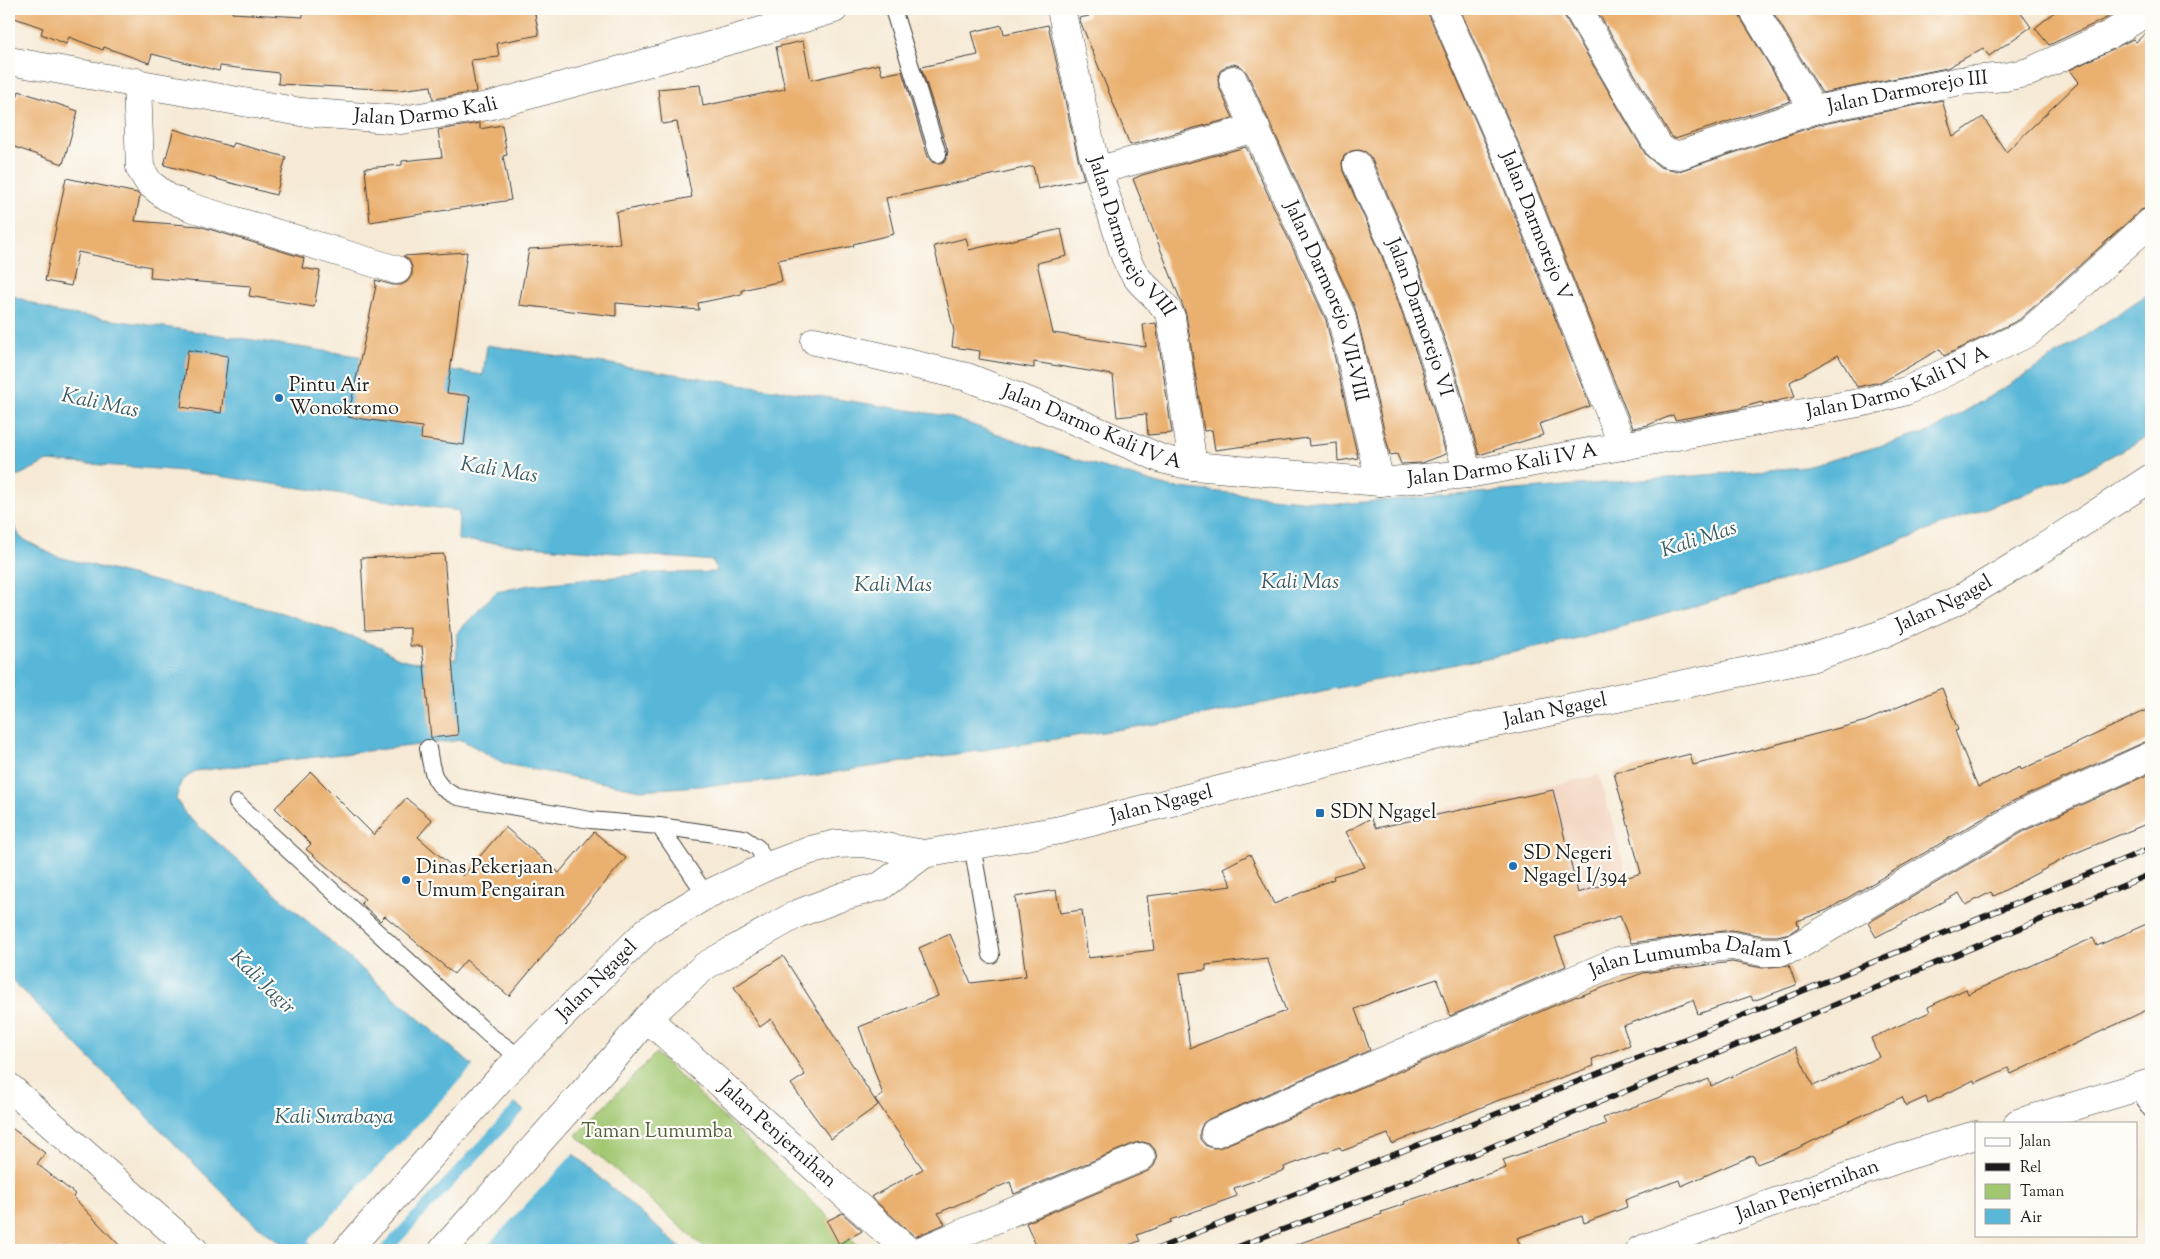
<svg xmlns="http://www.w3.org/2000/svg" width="2160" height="1259" font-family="'Sorts Mill Goudy',serif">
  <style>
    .built { fill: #f3d4bf }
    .green { fill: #a2c771; stroke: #5f7246 }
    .water { fill: #59b7d8; stroke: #3a6a7a }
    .pier { fill: #f6ead6 }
    .building { fill: #eab070; fill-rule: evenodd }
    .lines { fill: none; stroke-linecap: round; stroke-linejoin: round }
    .lane-casing { stroke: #3d3b38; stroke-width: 18 }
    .street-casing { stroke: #3d3b38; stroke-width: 29 }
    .secondary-casing { stroke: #3d3b38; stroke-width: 29 }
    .primary-casing { stroke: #3d3b38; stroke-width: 29 }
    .highway-casing { stroke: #3d3b38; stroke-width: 29 }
    .lane { stroke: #fff; stroke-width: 16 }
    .street { stroke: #fff; stroke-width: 28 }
    .secondary { stroke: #fff; stroke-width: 28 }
    .primary { stroke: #fff; stroke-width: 28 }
    .highway { stroke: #fff; stroke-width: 28 }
    .rail-casing { stroke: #1c1c1c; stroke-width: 5.5 }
    .rail { stroke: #fdfcf7; stroke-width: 4; stroke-dasharray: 11; stroke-linecap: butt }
    .poi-dot { fill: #1f6fb2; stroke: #fdfcf7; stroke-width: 2 }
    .labels { text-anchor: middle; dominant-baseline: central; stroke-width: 4.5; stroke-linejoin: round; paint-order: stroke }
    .street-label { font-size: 20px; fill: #1c1c1c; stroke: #fdfcf7 }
    .poi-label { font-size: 20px; fill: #1c1c1c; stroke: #fdfcf7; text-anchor: start }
    .park-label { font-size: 20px; fill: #52603e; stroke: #fdfcf7 }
    .water-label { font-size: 21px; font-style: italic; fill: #345a67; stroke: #fdfcf7 }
  </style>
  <rect width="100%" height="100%" fill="#fdfcf7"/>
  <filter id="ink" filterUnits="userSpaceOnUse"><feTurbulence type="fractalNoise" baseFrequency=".02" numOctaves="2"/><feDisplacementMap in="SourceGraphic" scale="10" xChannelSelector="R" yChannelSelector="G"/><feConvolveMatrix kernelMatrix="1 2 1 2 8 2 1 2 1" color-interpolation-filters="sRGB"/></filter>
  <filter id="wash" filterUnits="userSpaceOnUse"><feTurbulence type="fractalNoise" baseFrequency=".0096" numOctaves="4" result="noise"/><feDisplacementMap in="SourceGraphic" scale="20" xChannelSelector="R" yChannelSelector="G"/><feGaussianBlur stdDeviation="1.12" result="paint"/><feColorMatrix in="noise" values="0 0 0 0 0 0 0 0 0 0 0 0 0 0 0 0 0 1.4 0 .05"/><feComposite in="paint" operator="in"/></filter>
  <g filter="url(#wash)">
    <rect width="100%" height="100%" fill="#f6ead6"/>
    <path class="built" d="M1599 775 1638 913 1464 967 1419 936 1390 820Z"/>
    <path class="green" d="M656 1053 863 1250H707L576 1135Z"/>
    <path class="water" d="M2151 292V435L2079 473 1836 565 1575 640 1175 721 784 780 641 790 505 764 462 740 195 771 181 782 176 799 186 815 683 1250H291L252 1222 9 977V518L21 538 55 556 278 612 381 647C407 668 425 661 456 659L457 633 496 592 530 585 655 573 717 572 713 561 458 540 459 511 184 471 48 461 11 479 9 485V294L55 312 200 332 483 375 487 345 947 416 1032 446 1169 487 1340 504 1806 467 1932 431 2032 371Z"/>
    <path class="pier" d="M475 1064 517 1101 378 1250H317L308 1241Z
      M526 1109 575 1152 483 1250H393Z"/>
    <g id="blocks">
      <path class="building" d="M9 9H233L232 13 303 17V9H534L539 35 497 43 499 57 471 60 476 92 433 99 431 86 400 90 278 84 279 73 220 66 219 71 152 54 149 63 104 47 103 50 69 37 66 44 41 34 43 28 9 16Z
        M1087 9H1428L1429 15 1494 163 1590 406 1539 424 1543 435 1479 455 1451 357 1410 244 1371 158 1366 152 1359 150 1351 151 1344 156 1342 163 1343 171 1382 256 1421 367 1446 454 1422 463 1401 464 1397 454 1390 455 1355 308 1247 73 1242 67 1234 64 1226 66 1220 71 1218 78 1219 87 1233 118 1130 145 1079 18 1089 16Z
        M1460 9H1562L1565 17 1646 155 1660 167 1679 171 1818 125 1942 100 1953 137 1983 117 2006 152 2079 82 2070 70 2133 39 2136 42 2151 28V207L2141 210 2019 320 1944 356 1940 349 1884 381 1857 387 1838 355 1790 382 1795 397 1763 404 1762 402 1737 409 1675 420 1673 415 1648 425 1633 428 1522 151Z
        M1596 9H1737L1740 17 1791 101 1675 139 1671 136Z
        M1771 9H2018L2031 27 1989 56 1983 48 1947 68 1822 93Z
        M2058 9H2108L2113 15 2049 45 2035 28Z
        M1002 25 1004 34 1048 25 1078 158 1084 179 1038 189 1033 166 886 198 894 234 853 244 854 246 778 260 782 281 742 290V294L698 303 699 310 616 303V316L519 305 529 249 620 244 616 212 692 197 677 122 662 124 658 89 700 85 703 106 785 89 776 47 803 41 811 80 879 64 882 75 902 71 928 157 932 162 940 164 946 160 948 151 921 67 978 55 972 32Z
        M19 91 78 111 63 164 9 145V94L17 98Z
        M480 123V129L502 125 507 155 503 156 511 200 370 222 365 168 402 165V161L442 157 438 130Z
        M174 129 232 147 234 143 286 157 276 195 164 165Z
        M1246 147 1326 320 1358 458 1338 461 1337 443 1309 446 1308 438 1215 450 1212 430 1204 431 1186 314 1133 179 1142 175Z
        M66 178 137 193 140 196 135 221 199 226 304 258 302 268 320 271 314 307 249 296 251 286 150 278 151 267 78 252 71 286 45 281Z
        M1061 229 1067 256 1037 263 1053 333 1146 347 1143 325 1156 323 1172 433 1148 435 1146 414 1117 417 1113 375 1034 362V368L979 359 980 351 952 347 954 331 934 246 966 238 969 250Z
        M467 252 447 393 470 396 464 445 421 439 422 427 348 417 376 286 375 280 393 285H401L407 282 412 275V267L409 260 403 256Z
        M188 350 228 356 221 413 181 407Z
        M444 554 458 735 431 738 422 646H410V628L365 630 361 558Z
        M1942 688 1958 730 1955 731 1978 787 2020 767 2021 770 2151 708V741L2145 742 2011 802 1827 910 1797 921 1799 927 1790 933 1777 936H1764L1732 930 1631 943 1620 916 1555 937 1566 966 1450 1016 1437 979 1392 994 1355 1009 1370 1050 1209 1119 1203 1123 1200 1131V1139L1205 1145 1213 1148 1221 1147 1577 996V997L1643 973 1732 962 1762 968 1789 965 1796 985 1753 1001 1751 996 1698 1014 1693 1000 1623 1026 1630 1045 1592 1059 1594 1066 1514 1094 1392 1144 1388 1134 1342 1151 1340 1147 1284 1167 1285 1170 1234 1188 1237 1196 1171 1220 1172 1222 1137 1235 1140 1241 1114 1250H1038L1026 1223 1148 1171 1154 1166 1157 1158 1155 1150 1150 1144 1143 1142 1135 1143 1014 1194 1010 1182 938 1213 945 1224 915 1237 871 1197 923 1169 875 1099 883 1095 859 1027 938 996 919 948 950 934 971 983 1026 976 1015 897 1056 890 1060 913 1082 910 1088 958 1154 950 1147 896 1232 886 1223 868 1250 854 1274 904 1334 879 1333 876 1365 867 1346 832 1371 818 1376 828 1553 790 1578 893 1641 873 1614 773 1690 754 1693 765 1751 751 1866 721ZM1267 958 1286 1011 1190 1048 1180 973 1206 970V965Z
        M311 772 374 835 406 798 432 820 418 837 463 876 505 827 559 873 594 832 626 858 509 996 466 960 454 974 385 916 380 921 361 903 365 899 306 849 311 844 275 808Z
        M2151 773V822L2073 854 1994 896 1991 892 1966 905 1959 893 1876 937 1868 923 2026 830Z
        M2151 922V1008L2011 1074 2008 1068 1975 1083 1974 1080 1928 1103 1926 1097 1906 1106 1902 1097 1833 1129 1834 1131 1796 1149 1757 1164 1753 1155 1681 1186 1679 1180 1625 1200 1627 1207 1584 1223 1582 1216 1517 1238 1522 1250H1292V1246L1382 1214 1381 1212 1405 1204 1404 1202 1506 1168 1503 1160 1606 1124 1603 1118 1709 1079 1711 1086 1795 1047 1813 1086 1879 1057 1871 1038 1930 1012 1928 1007 1966 989 1968 994 2093 938 2097 946Z
        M783 956 878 1105 831 1139 791 1084 805 1075 771 1019 760 1027 734 987Z
        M9 1126 45 1153 37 1164 75 1194 73 1197 124 1250H9Z
        M842 1213 862 1231 839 1244 827 1221Z"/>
    </g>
  </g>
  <g filter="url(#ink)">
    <use href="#blocks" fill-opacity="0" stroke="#3d3b38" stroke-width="1"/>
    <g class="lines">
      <defs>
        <path id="lane" d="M893 9 938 154
          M428 748C432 773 433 787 458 797L590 820 659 826 743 838 758 848 768 866
          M237 803 489 1035 520 1057
          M659 826 706 895
          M972 845 991 955
          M2136 1088 2151 1110"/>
        <g id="street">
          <path id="s1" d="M1061 9 1093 155 1125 256C1129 265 1133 273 1139 280 1150 293 1164 301 1171 317L1193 466"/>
          <path id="s2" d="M1443 9 1508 157 1623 446"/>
          <path id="s3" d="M1578 9 1659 147 1669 154 1680 155 1814 110 1960 81 2005 77 2029 72 2109 35 2141 16 2148 9"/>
          <path d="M1753 9 1814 110"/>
          <path id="s4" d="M1233 80 1341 315 1380 482"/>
          <path d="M137 82 140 168 149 183 167 197 190 207 397 270"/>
          <path id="s5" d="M1357 165 1396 250 1436 362 1468 474"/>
          <path d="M1099 170 1256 128"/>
          <path id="s6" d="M815 341 967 377 1043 407 1162 459 1193 466 1380 482 1468 474 1869 401 1906 391 2028 333 2151 222"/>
          <path id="s7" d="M647 1018 907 1250"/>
          <path d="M2018 1123 2151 1083"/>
          <path id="s8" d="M1215 1133 1618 961 1708 948 1733 946 1762 952H1779L1796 947 2019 816 2151 756"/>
          <path d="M923 1250 1141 1157"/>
          <path id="s9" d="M1640 1250 1909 1155 1976 1135"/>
        </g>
        <g id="secondary">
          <path id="s10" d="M9 61 301 112 401 120 488 106 735 39 834 9"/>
        </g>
        <path id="primary" d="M9 1087 194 1250"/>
        <g id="highway">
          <path id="s11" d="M347 1250 507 1071 647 931 706 895 768 866 811 850 837 844 863 843 924 854 1060 830 1442 734 1811 658 1882 634 1958 600 2023 561 2151 478"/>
          <path d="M443 1250 620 1051 647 1018 705 966 797 914 844 896 881 886 924 854"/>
        </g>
      </defs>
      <use href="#lane" class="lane-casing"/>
      <use href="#street" class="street-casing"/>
      <use href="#secondary" class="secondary-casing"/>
      <use href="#primary" class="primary-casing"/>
      <use href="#highway" class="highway-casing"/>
      <use href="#lane" class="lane"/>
      <use href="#street" class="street"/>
      <use href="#secondary" class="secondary"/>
      <use href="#primary" class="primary"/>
      <use href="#highway" class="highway"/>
      <defs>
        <path id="rail" d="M1154 1250 1722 1024 2151 848
          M1229 1250 1382 1192 2151 874"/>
      </defs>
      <use href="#rail" class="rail-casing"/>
      <use href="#rail" class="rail"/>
    </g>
  </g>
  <g class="poi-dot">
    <circle cx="279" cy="398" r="5"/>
    <rect x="1315" y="808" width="10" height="10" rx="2.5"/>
    <circle cx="1513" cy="866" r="5"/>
    <circle cx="406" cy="880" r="5"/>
  </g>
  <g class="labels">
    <g class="street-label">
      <text stroke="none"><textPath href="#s3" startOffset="420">Jalan Darmorejo III</textPath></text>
      <text stroke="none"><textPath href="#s10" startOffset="422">Jalan Darmo Kali</textPath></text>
      <text stroke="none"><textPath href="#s2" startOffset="236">Jalan Darmorejo V</textPath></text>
      <text stroke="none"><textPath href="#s1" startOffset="241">Jalan Darmorejo VIII</textPath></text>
      <text stroke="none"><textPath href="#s4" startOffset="241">Jalan Darmorejo VII-VIII</textPath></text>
      <text stroke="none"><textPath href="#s5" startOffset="165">Jalan Darmorejo VI</textPath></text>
      <text stroke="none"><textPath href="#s6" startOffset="1116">Jalan Darmo Kali IV A</textPath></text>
      <text stroke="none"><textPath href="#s6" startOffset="291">Jalan Darmo Kali IV A</textPath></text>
      <text stroke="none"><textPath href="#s6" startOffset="711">Jalan Darmo Kali IV A</textPath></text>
      <text stroke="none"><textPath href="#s11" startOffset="1789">Jalan Ngagel</textPath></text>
      <text stroke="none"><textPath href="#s11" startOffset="1384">Jalan Ngagel</textPath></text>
      <text stroke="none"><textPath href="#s11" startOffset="979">Jalan Ngagel</textPath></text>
      <text stroke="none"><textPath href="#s8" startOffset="511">Jalan Lumumba Dalam I</textPath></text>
      <text stroke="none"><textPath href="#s11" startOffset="368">Jalan Ngagel</textPath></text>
      <text stroke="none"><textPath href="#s7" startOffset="175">Jalan Penjernihan</textPath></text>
      <text stroke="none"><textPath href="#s9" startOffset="178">Jalan Penjernihan</textPath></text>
    </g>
    <g class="poi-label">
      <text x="289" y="386">Pintu Air<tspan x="289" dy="23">Wonokromo</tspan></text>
      <text x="1330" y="813">SDN Ngagel</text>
      <text x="1523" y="854">SD Negeri<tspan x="1523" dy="23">Ngagel I/394</tspan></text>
      <text x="416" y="868">Dinas Pekerjaan<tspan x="416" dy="23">Umum Pengairan</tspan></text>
    </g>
    <g class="park-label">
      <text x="657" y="1132">Taman Lumumba</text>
    </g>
    <g class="water-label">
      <text transform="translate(100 404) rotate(12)">Kali Mas</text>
      <text transform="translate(499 471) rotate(9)">Kali Mas</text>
      <text transform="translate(1699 540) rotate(-18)">Kali Mas</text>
      <text x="1300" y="583">Kali Mas</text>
      <text x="893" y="586">Kali Mas</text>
      <text transform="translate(262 983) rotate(44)">Kali Jagir</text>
      <text x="334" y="1118">Kali Surabaya</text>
    </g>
  </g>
  <rect width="2160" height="1259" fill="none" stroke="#fdfcf7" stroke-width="30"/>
  <rect x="1975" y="1122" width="162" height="115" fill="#fdfcf7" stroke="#a3a29f"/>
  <rect x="1985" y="1138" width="25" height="8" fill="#ffffff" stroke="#a3a29f"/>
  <text x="2020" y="1146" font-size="15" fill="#1c1c1c">Jalan</text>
  <rect x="1985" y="1163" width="25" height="8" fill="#1c1c1c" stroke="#a3a29f"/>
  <text x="2020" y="1172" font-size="15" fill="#1c1c1c">Rel</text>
  <rect x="1985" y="1184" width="25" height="15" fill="#a2c771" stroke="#a3a29f"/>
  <text x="2020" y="1196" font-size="15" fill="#1c1c1c">Taman</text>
  <rect x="1985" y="1209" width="25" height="15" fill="#59b7d8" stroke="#a3a29f"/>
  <text x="2020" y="1222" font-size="15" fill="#1c1c1c">Air</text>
</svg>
